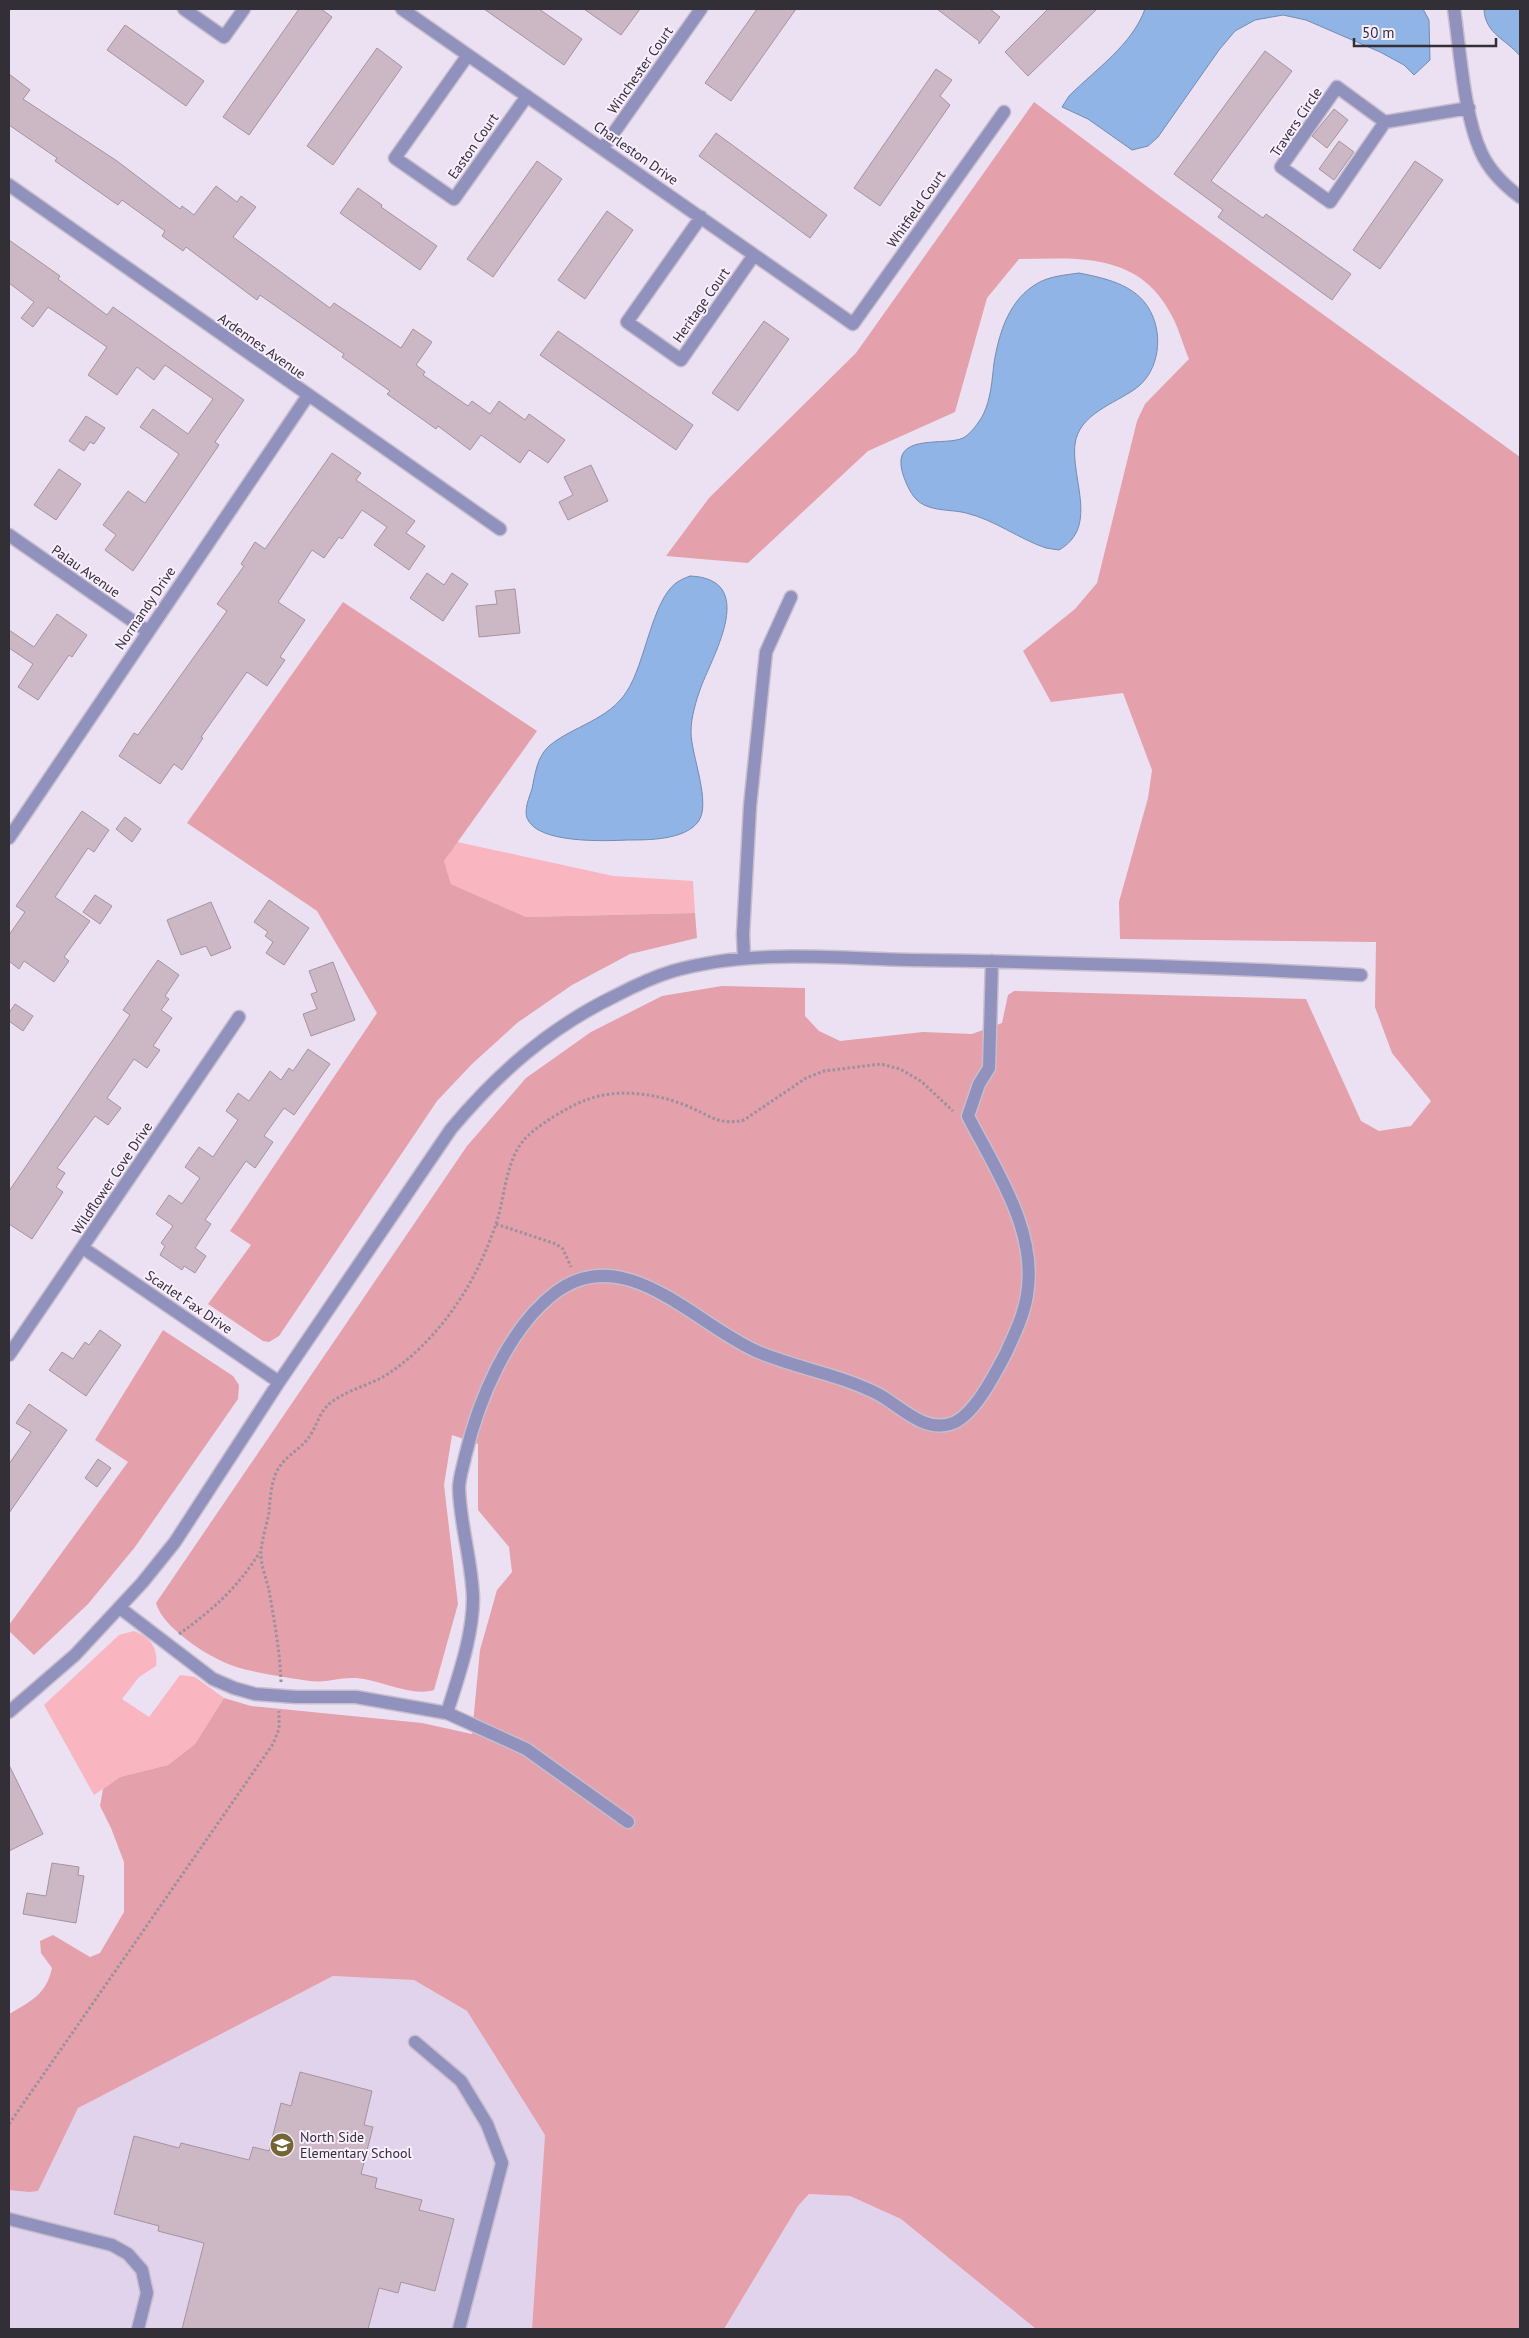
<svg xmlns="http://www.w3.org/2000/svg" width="1529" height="2338" font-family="'PT Sans',sans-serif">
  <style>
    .built { fill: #e2d3ed }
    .green { fill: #f9b5c0 }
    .forest { fill: #e4a0ab }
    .water { fill: #8fb4e5; stroke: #738cb0 }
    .building { fill: #ccb8c4; stroke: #a6939f }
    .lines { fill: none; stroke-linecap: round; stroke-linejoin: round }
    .minor-casing { stroke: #c7bdcd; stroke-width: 15 }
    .path { stroke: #99919e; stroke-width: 3; stroke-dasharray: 2.5 2.5; stroke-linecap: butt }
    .minor { stroke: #9091bd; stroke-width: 12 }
    .labels { text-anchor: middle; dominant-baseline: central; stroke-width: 4; stroke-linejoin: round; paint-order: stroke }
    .street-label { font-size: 14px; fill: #332f36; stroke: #f8eefe }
    .poi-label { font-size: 14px; fill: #332f36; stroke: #f8eefe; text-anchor: start }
  </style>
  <rect width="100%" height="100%" fill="#ece0f3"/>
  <path class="built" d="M333 1976 414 1980 467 2011 545 2135 532 2329H9V2154L40 2127Z
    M809 2194 850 2196 901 2219 1036 2329H724L798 2206Z"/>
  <path class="green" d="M457 842 613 876 693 881 695 913 526 917 451 884 444 861Z
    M134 1631C151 1638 158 1647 156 1666L139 1677 122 1699 149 1717 180 1675 195 1677 224 1698 195 1744 168 1765 120 1777 94 1795 44 1705 119 1635Z"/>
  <path class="forest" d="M1034 102 1161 197 1520 457V2329H1036L901 2219 850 2196 809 2194 798 2206 724 2329H532L545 2135 467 2011 414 1980 333 1976 78 2108 38 2191 29 2192 9 2190V2014C31 2001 46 1995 52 1968L41 1953 40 1941 53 1935 90 1957 100 1953 124 1912V1862L111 1828 100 1806 103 1789 120 1777 168 1765 195 1744 224 1698 251 1706 422 1723 472 1734 480 1650 497 1590 512 1572 509 1547 478 1510V1444L452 1435 444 1485 458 1604 434 1690C411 1697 381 1680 356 1678 340 1677 325 1683 310 1681 290 1678 248 1672 231 1665 208 1657 162 1627 156 1603L467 1146 526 1078 591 1032 662 996 722 986 805 988V1016L819 1031 840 1041 923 1032 972 1034 1002 1023 1008 995 1014 991 1306 999 1361 1121 1379 1131 1411 1126 1431 1101 1392 1053 1375 1007 1376 942 1120 939 1119 902 1148 798 1152 770 1123 693 1051 702 1023 651 1075 609 1097 583 1137 421 1145 404 1189 359C1183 345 1179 329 1172 316 1140 252 1079 258 1019 259L987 298 955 412 868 451 748 563 666 556 709 498 856 353Z
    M343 602 537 731 444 861 451 884 526 917 695 913 697 938 630 954 572 985 517 1023 472 1064 437 1101 279 1336 269 1342 263 1341 208 1304 251 1245 230 1231 377 1013 317 911 187 823Z
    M163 1330 233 1376 239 1385 238 1399 135 1547 88 1604 34 1655 9 1631V1625L128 1462 95 1440Z"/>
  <path class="water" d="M1145 9H1423L1429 20 1430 60 1414 75 1404 65 1380 52 1306 20 1283 15 1255 20 1235 31 1219 50 1158 137 1148 146 1132 150 1088 119 1062 107 1069 96C1096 69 1132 45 1145 9Z
    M1484 9H1520V56C1506 39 1485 34 1484 9Z
    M1079 273C1109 279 1141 286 1153 317 1163 341 1157 374 1135 389 1114 404 1079 414 1075 444 1071 480 1099 527 1059 550L1046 548C1019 539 995 520 966 513 951 509 928 512 916 499 909 492 902 475 901 465 898 434 946 446 963 438 971 434 979 422 983 415 991 399 992 380 994 363 999 333 1009 299 1038 283 1050 276 1066 275 1079 273Z
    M690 576C758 579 714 653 701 687 696 701 691 717 691 732 691 755 712 804 698 822 684 840 649 840 628 840 605 841 537 844 527 818 524 809 529 798 532 789 535 774 537 757 549 746 573 726 609 720 627 691 645 664 652 601 676 583 680 580 685 578 690 576Z"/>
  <path class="building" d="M299 9H321L332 17 249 135 223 117Z
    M484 9H539L582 39 564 65Z
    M584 9H640L621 35Z
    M757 9H796L731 101 705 83Z
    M937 9H990L1000 17 979 44V41Z
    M1048 9H1097L1028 76 1005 52Z
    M125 25 204 81 186 106 107 50Z
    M377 48 402 67 333 165 307 146Z
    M1265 51 1292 71 1211 181 1263 218 1266 214 1351 274 1332 300 1218 217 1223 210 1174 174Z
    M936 69 952 80 940 96 950 105 880 206 854 188Z
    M9 74 30 90 23 99 117 161 180 209 182 206 194 215 216 186 237 202 241 196 256 207 233 237 330 308 334 303 401 348 413 329 432 342 416 365 425 372 423 375 468 406 472 401 490 414 499 401 525 420 529 414 565 440 548 463 529 450 520 463 481 435 470 450 438 426 436 429 387 394 390 391 342 357 344 354 260 295 257 300 186 247 183 251 162 236 165 231 122 200 118 205 55 161 57 158 9 125Z
    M1334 109 1348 120 1327 148 1312 136Z
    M716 133 827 215 810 238 699 156Z
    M1339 141 1354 152 1334 180 1319 169Z
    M537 161 562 179 493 277 467 259Z
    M1415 161 1443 180 1380 269 1353 250Z
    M358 188 382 205 381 207 437 246 420 270 340 213Z
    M607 211 633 230 585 299 558 280Z
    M9 240 60 276 58 279 107 315 113 307 244 400 215 442 219 445 133 571 105 550 116 535 103 525 128 491 145 503 179 454 140 427 153 409 188 434 213 399 165 365 154 380 137 367 117 395 88 375 107 347 48 307 33 327 21 318 34 302 9 283Z
    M764 321 789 339 738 411 712 393Z
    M558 331 693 425 676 450 540 355Z
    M86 416 105 428 94 444 90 442 84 451 69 441Z
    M332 453 361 473 356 480 415 521 406 533 425 546 409 570 374 545 387 527 362 510 342 539 339 537 324 558 312 550 278 602 305 620 280 657 285 660 267 686 247 672 201 737 203 738 182 770 174 764 160 784 119 756 134 733 138 735 227 611 217 604 244 566 241 564 255 542 265 549Z
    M591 465 608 501 568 520 559 502 573 495 564 477Z
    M59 469 81 484 56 520 34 505Z
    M427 573 444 585 452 573 468 584 443 621 410 598Z
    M515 589 520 633 479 637 476 606 497 604 495 591Z
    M57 614 87 635 72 657 69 655 38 700 18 687 33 664 9 648V630L34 647Z
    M82 811 109 830 94 852 88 848 55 897 90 921 64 957 69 961 54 982 24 961 19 969 9 961V935L25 912 16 906Z
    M125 817 141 829 132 842 116 829Z
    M95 895 112 906 100 924 83 912Z
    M269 900 309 928 284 965 266 953 273 942 265 936 268 932 254 922Z
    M211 902 231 948 211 956 206 946 181 955 167 920Z
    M158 960 179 975 165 996 169 999 161 1010 172 1018 153 1046 160 1050 147 1068 134 1059 107 1098 121 1108 108 1125 95 1116 57 1168 65 1173 56 1187 63 1192 32 1239 9 1224V1191L130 1015 123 1010Z
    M333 962 355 1020 311 1036 303 1014 317 1009 311 994 317 992 309 971Z
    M15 1004 33 1016 23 1031 9 1021V1013Z
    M308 1049 330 1064 294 1115 284 1108 264 1136 273 1142 255 1168 246 1161 205 1220 211 1224 195 1248 206 1256 195 1273 184 1266 182 1270 160 1255 165 1246 161 1243 173 1226 156 1214 169 1195 182 1204 200 1178 185 1167 199 1147 213 1157 238 1120 226 1111 238 1093 249 1101 270 1071 281 1080 289 1068 293 1071Z
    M100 1330 121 1345 86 1396 49 1370 62 1352 73 1359 85 1342 89 1345Z
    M29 1404 67 1430 9 1513V1464L31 1432 16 1423Z
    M98 1459 111 1468 97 1487 85 1478Z
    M9 1765 43 1834 9 1851Z
    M52 1863 79 1867 78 1875 84 1876 76 1923 23 1914 27 1893 46 1896Z
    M300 2072 372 2091 364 2125 373 2127 361 2174 377 2178 375 2188 422 2200 419 2210 454 2219 435 2291 401 2282 398 2293 379 2288 368 2329H182L204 2243 158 2231 159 2226 114 2214 134 2136 179 2148 181 2143 249 2160 253 2147 269 2151 281 2103 291 2106Z"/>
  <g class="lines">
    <defs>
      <path id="minor" d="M184 9 224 37 244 9
        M402 9 853 324 1004 112
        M1454 9C1460 50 1464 115 1481 152 1489 170 1504 185 1520 197
        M468 55 395 158 454 199 527 96
        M1385 122 1330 202 1281 167 1337 87 1385 122 1469 108
        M603 148 701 9
        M9 185 500 529
        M701 217 627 322 681 360 754 255
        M9 535 147 631
        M9 838 307 397
        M744 957 743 934 750 806 766 652 791 597
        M83 1248 279 1382
        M9 1355 239 1017
        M120 1608 213 1679 234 1688 255 1694 296 1697H356L447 1713C458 1677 473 1637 473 1598 472 1561 460 1525 459 1488 459 1478 463 1467 465 1457 478 1401 508 1328 556 1292 625 1241 695 1324 756 1351 795 1368 839 1374 878 1394 900 1406 923 1432 950 1424 973 1418 995 1374 1006 1353 1014 1335 1024 1315 1027 1295 1038 1231 996 1171 968 1116L979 1084 989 1068 992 961
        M9 1712 75 1655 142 1583 175 1542 279 1382 451 1129C498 1073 549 1028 615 996 634 986 653 977 673 971 749 949 831 958 910 960 1060 962 1211 967 1361 975
        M447 1713 526 1749 628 1822
        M415 2042 461 2081 487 2124 502 2163 459 2329
        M9 2219 112 2245 128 2254 142 2270 147 2293 138 2329"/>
    </defs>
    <use href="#minor" class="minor-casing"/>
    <path class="path" d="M496 1224 556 1244 563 1249 571 1267
      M179 1634C214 1609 237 1588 260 1552
      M281 1682C280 1651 274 1620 269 1590 266 1578 260 1563 261 1551 262 1538 267 1525 269 1512 270 1499 271 1485 276 1473 282 1459 296 1452 306 1441 317 1429 318 1411 333 1401 347 1391 365 1386 381 1378 409 1362 436 1334 454 1308 472 1283 486 1253 496 1224 505 1197 505 1164 523 1141 534 1127 569 1106 586 1100 619 1087 662 1094 694 1109 713 1118 721 1125 744 1120L806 1078 824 1071 881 1064 900 1069 921 1081 953 1111
      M9 2124 273 1744 279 1729V1711"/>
    <use href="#minor" class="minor"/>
  </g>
  <defs>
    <symbol id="school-disc" viewBox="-11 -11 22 22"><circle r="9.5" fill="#746533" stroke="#f8eefe"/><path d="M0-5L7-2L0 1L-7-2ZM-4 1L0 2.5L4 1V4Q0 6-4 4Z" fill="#fff"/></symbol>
  </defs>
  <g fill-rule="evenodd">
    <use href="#school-disc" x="268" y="2131" width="28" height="28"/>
  </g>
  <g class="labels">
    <g class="street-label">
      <text transform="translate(640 70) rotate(-55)">Winchester Court</text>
      <text transform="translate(1296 122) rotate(-56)">Travers Circle</text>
      <text transform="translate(473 146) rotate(-55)">Easton Court</text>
      <text transform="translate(636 153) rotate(35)">Charleston Drive</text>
      <text transform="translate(916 209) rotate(-55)">Whitfield Court</text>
      <text transform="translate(701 305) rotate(-55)">Heritage Court</text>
      <text transform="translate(262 346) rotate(35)">Ardennes Avenue</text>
      <text transform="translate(86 571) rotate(35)">Palau Avenue</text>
      <text transform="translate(145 608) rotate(-56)">Normandy Drive</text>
      <text transform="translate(112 1178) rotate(-56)">Wildflower Cove Drive</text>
      <text transform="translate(189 1302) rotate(34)">Scarlet Fax Drive</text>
    </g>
    <g class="poi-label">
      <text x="300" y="2137">North Side<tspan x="300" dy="16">Elementary School</tspan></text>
    </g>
  </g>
  <rect width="1529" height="2338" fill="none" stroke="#332f36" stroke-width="20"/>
  <path d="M1354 38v8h142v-8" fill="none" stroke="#332f36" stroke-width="2.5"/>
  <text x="1362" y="38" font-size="15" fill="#332f36" stroke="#f8eefe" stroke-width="4" paint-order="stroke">50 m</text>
</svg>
